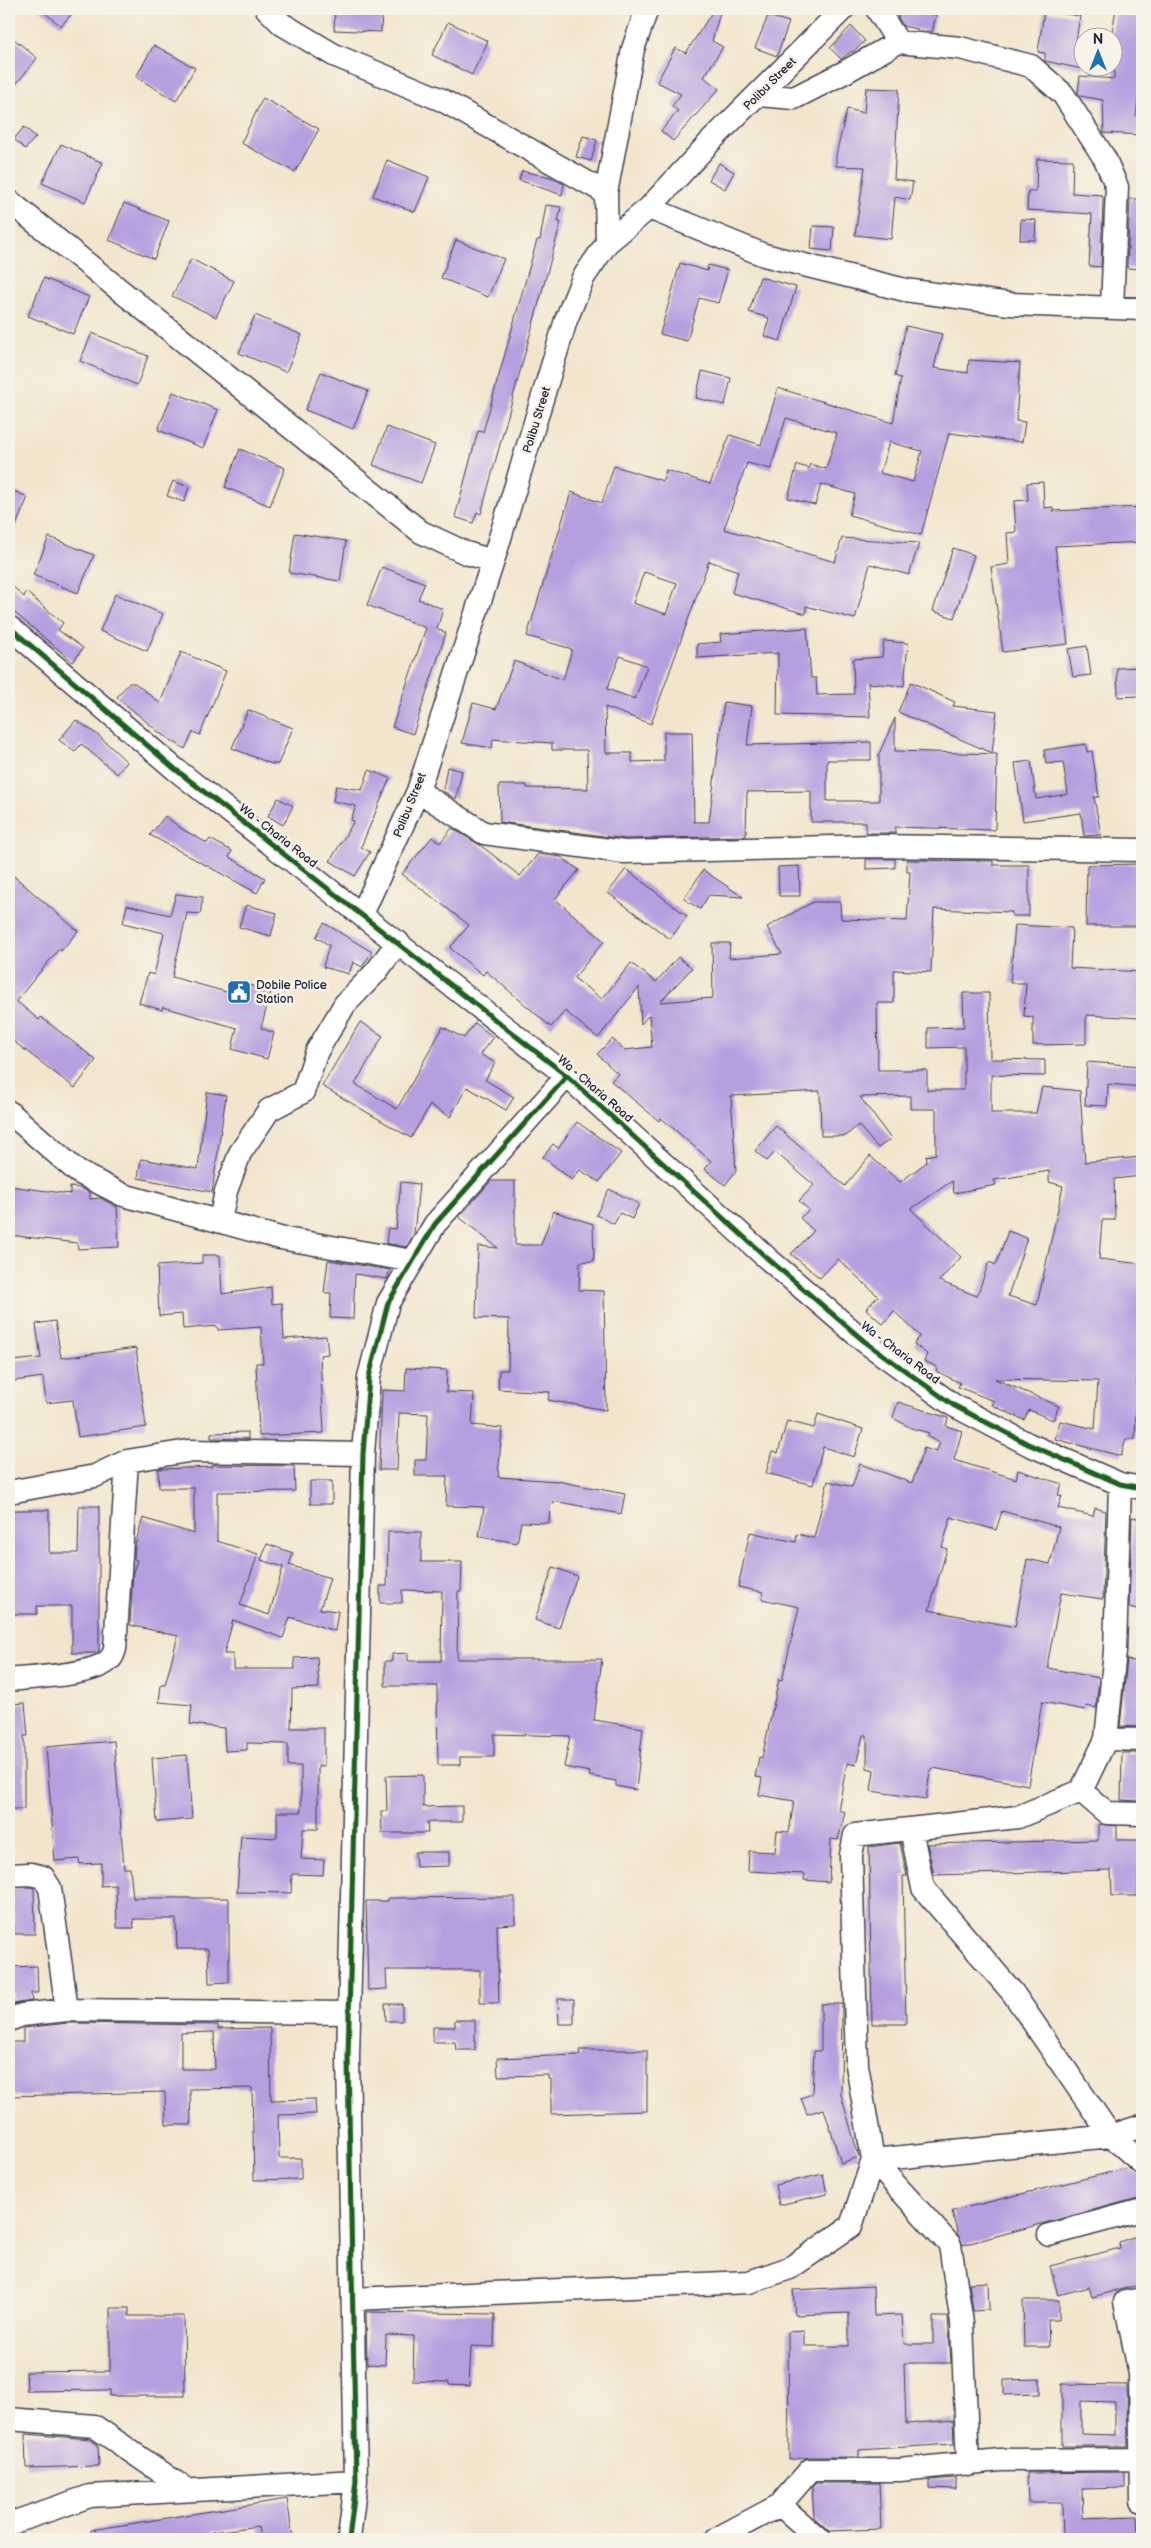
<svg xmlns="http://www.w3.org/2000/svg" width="1151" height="2548" font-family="'Balsamiq Sans',sans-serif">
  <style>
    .building { fill: #b59fdf; fill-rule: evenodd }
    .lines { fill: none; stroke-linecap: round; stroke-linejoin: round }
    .minor-casing { stroke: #413f51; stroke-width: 25 }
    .minor { stroke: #fff; stroke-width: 22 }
    .cycleway-casing { stroke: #f7f3e8; stroke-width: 8 }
    .cycleway { stroke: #1b5e20; stroke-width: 5 }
    .labels { text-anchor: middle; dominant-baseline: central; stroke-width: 5; stroke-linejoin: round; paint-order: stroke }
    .street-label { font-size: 12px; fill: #22223b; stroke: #f7f3e8 }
    .poi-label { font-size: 12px; fill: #22223b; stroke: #f7f3e8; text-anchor: start }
  </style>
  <rect width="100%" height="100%" fill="#f7f3e8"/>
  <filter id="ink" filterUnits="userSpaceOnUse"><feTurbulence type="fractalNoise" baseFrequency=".02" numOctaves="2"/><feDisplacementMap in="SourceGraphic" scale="10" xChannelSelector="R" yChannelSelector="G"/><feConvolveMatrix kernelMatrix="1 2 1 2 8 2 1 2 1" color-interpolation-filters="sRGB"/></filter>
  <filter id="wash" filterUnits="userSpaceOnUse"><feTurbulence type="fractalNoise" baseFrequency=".0096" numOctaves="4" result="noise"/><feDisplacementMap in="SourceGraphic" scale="20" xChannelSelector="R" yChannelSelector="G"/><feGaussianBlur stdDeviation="1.12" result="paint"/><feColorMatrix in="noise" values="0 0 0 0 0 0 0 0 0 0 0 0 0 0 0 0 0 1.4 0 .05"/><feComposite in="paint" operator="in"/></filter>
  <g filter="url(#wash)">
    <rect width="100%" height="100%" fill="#f3e5cd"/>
    <g id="blocks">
      <path class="building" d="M40 9H76L61 26Z
        M335 9H382L381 32 334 30Z
        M714 9H721L712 41 723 47 704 77 719 89 673 141 661 131 678 111 672 106 681 94 657 82 675 48 686 53Z
        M901 9H912L936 15 932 32 903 26 898 18Z
        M1116 9H1142V63L1136 116 1142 117V135L1104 133 1103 100 1080 96 1078 93 1080 76 1114 79V38H1111Z
        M1044 11 1080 16 1075 48 1084 49 1082 69 1045 61V53L1038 52Z
        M768 16 789 22 777 56 755 48Z
        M448 22 488 41 472 75 432 55Z
        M851 26 865 41 853 52 852 51 841 59 830 48Z
        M9 35 37 58 9 93Z
        M154 45 195 68 176 101 136 77Z
        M866 88 899 89 894 179 913 182 910 200 895 197 891 239 855 235 865 167 836 166V155L847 109 864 113Z
        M263 98 319 129 295 172 241 143Z
        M24 127 36 137 25 149 14 139Z
        M583 136 597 140 591 161 576 157Z
        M61 144 103 163 85 202 42 183Z
        M1037 159 1073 160 1072 193 1102 195 1103 199 1101 267 1089 266 1092 214 1027 210 1028 191H1036Z
        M387 160 429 177 415 212 373 196Z
        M719 163 734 172 725 189 709 180Z
        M522 171 550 177 564 184 562 195 519 180Z
        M1130 199H1142V269L1127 268Z
        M124 203 169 221 154 259 109 240Z
        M546 205 561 207 558 222H561L485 499 481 514 477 512 473 523 455 517 478 431 483 432 537 240H540Z
        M1021 219 1036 220 1035 240H1020Z
        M813 226 834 227 832 251 811 249Z
        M456 240 504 259 488 297 441 278Z
        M191 259 234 281 216 317 172 296Z
        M680 263 707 271 708 265 728 270 718 303 699 298 687 341 660 334Z
        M760 277 796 287 780 341 764 336 769 318 749 312Z
        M44 278 89 297 73 334 28 316Z
        M255 315 302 335 286 372 239 353Z
        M906 326 942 334 934 368 968 373 969 360 1020 363 1016 421 1025 422 1022 442 949 433 921 535 849 515 855 494 821 484 815 505 788 498 797 465 809 468 810 464 826 469 837 433 786 418 771 469 747 463 724 529 835 562 842 538 919 543 909 575 870 564 855 619 806 606V614L732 593 738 571 709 561 651 724 605 707 606 753H632V762L664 761V732H692L694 822H709L724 702 752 706 747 745 871 742V760H827V801H879V754L895 718V751L997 754 995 830 895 827V833H866V822H811V791L747 792 746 836 625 839 500 822 499 785H527V788L588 789 587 750H552V743L493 739 492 748 462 743 473 703 496 709 514 661 563 680 572 649 527 636 571 492 602 503 614 466 663 481 666 470 710 484 730 435 761 445 778 388 893 423 901 378 895 376ZM889 442 922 451 913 482 880 473ZM644 572 677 583 666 614 633 603ZM620 656 647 666 635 699 607 689Z
        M92 333 148 356 137 385 80 361Z
        M702 371 731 378 725 405 696 398Z
        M321 372 368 391 353 429 305 410Z
        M173 392 218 410 203 448 158 430Z
        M387 427 435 445 421 483 373 465Z
        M240 449 285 468 270 506 225 487Z
        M173 481 189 487 184 502 167 496Z
        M1043 482 1044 508 1053 507V511L1142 507V542L1055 546 1068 644 1003 652 991 567 1009 564 1007 533 1016 532 1014 501 1028 500 1027 483Z
        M9 489 28 497 9 542Z
        M295 533 346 541 340 581 289 573Z
        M49 537 94 555 78 593 33 575Z
        M953 548 974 555 954 618 933 611Z
        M382 567 425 583 418 599 443 609 437 629 446 633 413 734 392 727 426 628 367 605Z
        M9 583 24 597 26 592 63 623 58 630 83 648 73 662 9 608Z
        M115 594 163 614 147 651 100 631Z
        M807 628 811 678H816L817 695 854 694 853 659 882 657 884 641 908 643 904 686 868 683 870 717 777 715 778 653 697 658V644L721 642 720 634Z
        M1087 646 1091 675 1073 677 1068 649Z
        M181 652 226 671 200 735 193 732 185 749 161 734 117 697 129 683H135L160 703Z
        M1142 667V696L1118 697 1117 668Z
        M911 682 955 702 953 706 997 711 992 753 898 712Z
        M248 710 293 728 278 764H272L232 748Z
        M76 720 98 735 127 762 117 774 81 744 75 752 59 740Z
        M1086 744 1087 752 1092 751 1099 797H1094L1101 835 1084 836 1081 813 1023 821 1015 763 1031 761 1036 799 1068 794 1063 762 1046 764 1044 750Z
        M447 767 462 771 456 799 443 791Z
        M369 770 390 778 361 847 370 852 355 876 330 861 354 821 351 820 356 806 333 801 336 786 362 790Z
        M278 798 293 806 283 825 268 816Z
        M165 816 182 829 207 843 210 839 232 851 229 857 265 878 257 893 150 835Z
        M452 828 480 845 520 876 538 854 561 857 579 870 555 899 604 941 574 978 602 999 631 963 656 982 678 957 692 968 660 1002 713 998 712 943H730L729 958 782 954 767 927 813 902H840L841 919 907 921 910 872H907V860L993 861V865H1029V916H1012V912L934 909 931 972 894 970V1003H877L878 1070H927V1090H964V1047L928 1048V1028L964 1027 963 993H989L990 1059 1045 1060V1076L991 1075V1113H1036L1042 1087 1080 1091 1085 1162 1142 1157V1176L1114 1179 1115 1220H1102L1099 1259 1142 1264V1305L1136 1361H1138L1135 1439H1126L1121 1456 1055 1439 1060 1421 1095 1429 1098 1381 995 1379 1059 1406 1053 1420 1029 1410 1024 1420 992 1405 994 1401 958 1387 960 1383 936 1371 937 1367 924 1361 927 1354 914 1344 920 1336 894 1311 883 1324 866 1309 878 1296 838 1259 820 1278 791 1254 814 1231 800 1218 809 1210 799 1201 814 1185 775 1152 767 1161 755 1151 776 1126 845 1186 870 1156 900 1182 927 1162 926 1156 936 1154V1109H910V1096L860 1097 891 1139 878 1148 858 1125 846 1136H821L820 1091 731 1096 736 1171 725 1185 705 1169 711 1161 661 1118 659 1121 611 1081 618 1074 597 1054 612 1039 625 1050 652 1047 649 1015 641 1024 639 987 598 1038 565 1011 551 1027 486 971 483 975 450 948 469 925 402 874 432 837 440 843ZM1049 1171V1182L1063 1186 1037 1305 1008 1296 1027 1238 1008 1231 996 1265 989 1262 977 1296 939 1281 961 1257 911 1209 952 1181 954 1193 996 1185 994 1180Z
        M866 859H895V868L866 869Z
        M1142 864V926H1086L1087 865Z
        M799 866 800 896H779L778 867Z
        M626 869 687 916 670 939 608 893Z
        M703 870 743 897 709 895 700 909 684 899Z
        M9 872 78 931 61 951 59 949 16 1001 39 1020 41 1017 96 1060 75 1088 9 1038Z
        M176 894 203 897 200 914 187 913 172 977 241 996 245 984 271 991 261 1028 274 1033 267 1059 232 1049 237 1028 163 1007 162 1010 139 1003 148 973 154 975 164 933 123 923 127 905 170 915Z
        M246 905 277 913 271 936 239 927Z
        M324 923 372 952 362 967 353 962 349 974 323 967 329 945 316 937Z
        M1015 925 1072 928 1070 968 1142 972V1018L1086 1015V1044L1033 1045V1017L1024 1016 1026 983H1010Z
        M360 1022 383 1036 355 1084 397 1109 443 1027 464 1038 475 1023 493 1037 480 1054 495 1063 485 1080 514 1097 506 1110 467 1087 450 1117 430 1105 411 1138 322 1086Z
        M1087 1062 1142 1066V1087L1108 1084 1107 1106 1085 1105Z
        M207 1092 226 1095 212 1192 138 1178 141 1159 198 1169Z
        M577 1122 621 1153 599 1182 580 1170 572 1180 543 1157 553 1144 558 1148Z
        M491 1181H515V1245H541L553 1211 593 1224 594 1261 580 1262 579 1290 604 1291 606 1410 548 1400 550 1392 498 1389 499 1370H508L509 1319 476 1318 478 1246 498 1248 459 1217Z
        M401 1182 419 1184 414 1234 406 1247 386 1243 388 1228 396 1229Z
        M9 1186 70 1194V1187L80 1188 90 1193V1199L100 1198 117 1207 119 1247 78 1249 77 1243 9 1235Z
        M609 1189 639 1204 632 1219 620 1213 614 1224 596 1215Z
        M202 1255H220L222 1294 271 1287 272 1304 282 1303 284 1339 326 1336 328 1354 320 1355 324 1433 259 1436 256 1363H263L261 1327 218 1330 217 1326 183 1329 182 1314 159 1316 157 1266 202 1263Z
        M328 1260 390 1270 387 1279 355 1274 353 1319 330 1318 331 1293H324Z
        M55 1321 61 1358 136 1348 146 1427 78 1437 73 1400 46 1403 43 1377 14 1381 12 1361 41 1358 36 1324Z
        M406 1368 447 1370 446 1392 474 1393 472 1425 502 1428 498 1477 557 1481 625 1494 621 1514 554 1501V1504L550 1503 549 1523 521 1522 517 1543 479 1536 484 1507 446 1506 447 1476H415V1460H426L428 1414 399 1413 397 1470H379L382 1390 405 1391Z
        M898 1402 948 1418 946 1426 962 1431 954 1460 1016 1479 1018 1470 1062 1484 1058 1495 1062 1496 1058 1508 1093 1516 1095 1508 1106 1511 1103 1599 1061 1593 1048 1661V1668L1099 1678 1096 1708 1086 1706 1085 1710 1042 1702 1028 1785 933 1768 930 1772 926 1799 871 1791 874 1770 867 1768V1735H863L856 1765 847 1763 838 1810 845 1812 838 1840 831 1839 829 1882 804 1880 805 1874 748 1871 749 1851 775 1852 777 1831 789 1832 794 1801 759 1795 762 1778 755 1777 759 1757 762 1758 779 1679 782 1680 799 1607 762 1599 763 1592 738 1587 750 1532 796 1542 797 1534 814 1538 828 1481 852 1487 860 1464 912 1483 924 1448 936 1452 940 1443 928 1437 929 1433 911 1428 893 1418ZM1002 1511 1059 1527 1050 1564 1027 1559 1015 1627 929 1610 947 1549 942 1547 951 1517 996 1530Z
        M818 1414 863 1429 854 1457 823 1447 813 1485 766 1473 772 1451 778 1453 787 1421 814 1428Z
        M248 1432V1439L211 1438V1433Z
        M212 1465 294 1466 295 1491 217 1492V1541L258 1554 240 1605 269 1615 283 1567 261 1560 267 1544 293 1553 289 1565 330 1578 320 1609 338 1611 335 1631 290 1617 283 1638 233 1620 224 1654H233V1669H295L294 1658 317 1657 319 1688 292 1689 291 1728H324V1766H318V1829H303L301 1859 324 1860 323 1875 292 1874 291 1893 237 1892 241 1836 277 1838V1812H301V1766H288V1744L247 1743V1750L225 1751 224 1728 190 1724 192 1705 159 1702 161 1685H165L178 1636 130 1625 133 1572 137 1560 134 1559 135 1545 143 1518 194 1534V1488H159L158 1469 212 1467Z
        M310 1481H332V1504H310Z
        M79 1506H99V1651L96 1653H72V1606H37V1614H9V1510H49V1553H78Z
        M1132 1517 1142 1519V1610L1129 1607Z
        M388 1532H421V1562H462L461 1591H458L457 1659H602L594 1720 643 1728 636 1790 616 1786V1781L589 1776 590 1772 564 1767 570 1736 494 1734V1757H460V1765H438L437 1686H385V1661H392V1654L408 1653V1661H441L442 1591 402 1590V1603H380V1586H387Z
        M553 1567 577 1576 559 1628 535 1620Z
        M1127 1660 1142 1662 1140 1705H1142V1727L1120 1726Z
        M25 1703 28 1736H24V1809H9V1704Z
        M114 1741 124 1868H130L133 1898H229V1982L209 1983 208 1949H177L176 1919H133L134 1928H117L116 1885 101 1886V1863L80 1864 79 1859 55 1861 46 1747Z
        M1122 1753H1142V1767H1139V1801L1121 1800Z
        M187 1755 192 1819 157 1822 152 1758Z
        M423 1775V1807L462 1806V1822H427L428 1833H382L381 1811H387L386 1776Z
        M1098 1824 1117 1826V1840H1142V1871H1138V1896H1112L1111 1870 934 1875 927 1844 1098 1840Z
        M900 1843 907 1876H903L906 2024H872L869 1847Z
        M415 1852H449V1866L416 1867Z
        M30 1887 34 1888 35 1934H14L13 1898H9V1888Z
        M515 1897V1924L497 1925 499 2003H480V1970H386L387 1989 368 1990 366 1901H388V1898Z
        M37 1966 38 1993H31L32 2001 13 2004V1993H9V1967Z
        M558 1999H574V2024H559Z
        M385 2004H402V2021H386Z
        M821 2004H842L841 2095 859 2157 841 2163 824 2109 807 2114 801 2098 812 2094 814 2051H821Z
        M455 2020H475V2050H456L455 2042H433V2027H455Z
        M68 2023 218 2025V2029L270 2028 271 2100 315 2099 316 2114 278 2115 279 2158H301V2179L254 2180 252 2088 190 2089 191 2125H166L165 2092 9 2096V2042H23V2029L25 2028ZM214 2032 215 2069H181V2033Z
        M579 2050H647V2111L551 2114V2079H548V2075L498 2076 497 2058 580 2055Z
        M1128 2168 1142 2176V2197L963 2245 958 2235 952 2211Z
        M823 2174 827 2194 779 2205 775 2185Z
        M1142 2234V2284L1092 2297 1089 2287 1058 2295 1050 2266 1120 2248 1119 2242Z
        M988 2282 989 2310 973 2311 969 2283Z
        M873 2286 874 2316 902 2315 904 2344H933V2317H948L951 2363H904L906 2424 953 2420 954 2444 859 2450V2457H810L789 2460 788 2332 804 2331V2346H849V2313L795 2315 793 2290Z
        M1023 2300H1059V2320H1048L1049 2347H1024Z
        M110 2308H129V2316H184L185 2396H110V2390L27 2391 26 2372 110 2371Z
        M366 2312 495 2314 494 2347 471 2346 469 2386 449 2385V2382L413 2381 414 2336 386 2335 385 2365 367 2364Z
        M1040 2379V2394L1004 2395V2380Z
        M1062 2384 1127 2385 1128 2446H1062ZM1081 2401 1115 2402V2435L1081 2434Z
        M25 2434 89 2439 98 2445 99 2466 26 2468Z
        M1125 2472V2488L1082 2489 1083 2518 1137 2516 1138 2539H1063L1062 2503H1028L1027 2473Z
        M956 2478V2489L929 2488V2480Z
        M816 2483H879L881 2529 829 2531 814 2517 812 2487Z
        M287 2499 293 2539H260L258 2526 212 2532 213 2539H91V2530Z"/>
    </g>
  </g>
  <g filter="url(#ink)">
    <use href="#blocks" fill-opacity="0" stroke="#413f51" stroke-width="1"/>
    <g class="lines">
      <defs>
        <path id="minor" d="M267 9 282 24 334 55 442 100 606 193
          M877 9 898 42 960 48 1031 66 1063 94 1105 159 1117 187 1112 308
          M759 95 794 98 845 72 898 42
          M9 201 421 532 466 553 493 561
          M649 208 764 255 905 290 1010 304 1142 309
          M607 243 606 193 633 49 647 9
          M9 627 175 769 567 1076 767 1258 864 1341 953 1405 1028 1444 1120 1484 1142 1488
          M418 791 484 833 624 852 876 846 1142 850
          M362 914 418 791 493 561 566 320 583 278 607 243 649 208 710 142 843 9
          M9 1112 78 1172 123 1195 280 1238 413 1261
          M220 1221 226 1191 240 1153 269 1110 303 1092 317 1051 345 1004 376 972 398 942
          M1120 1484 1115 1651 1106 1739 1081 1791 1107 1813 1142 1814
          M9 1492 95 1476 127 1461 188 1451 363 1454
          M9 1680C32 1677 95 1676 110 1659 113 1657 114 1652 115 1649L127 1461
          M1106 1739 1142 1740
          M911 1829 923 1888 1013 1993 1111 2136 1142 2163
          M9 1875 31 1874 43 1877 50 1888 67 2010
          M9 2020 22 2015 67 2010 349 2013
          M873 2160 950 2245 962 2323 968 2464
          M873 2160 1111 2136 1142 2126
          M1049 2235 1142 2210
          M353 2299 749 2282 790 2268 851 2226 873 2160 857 2065 851 1855 855 1835 1018 1817 1081 1791
          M1142 2299 1125 2302 1140 2374 1142 2501
          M9 2419 94 2426 187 2490
          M780 2505 819 2539
          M9 2524 90 2496 356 2481
          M349 2539 356 2481 348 2057 363 1454 369 1377 388 1303 435 1224 567 1076
          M716 2539 780 2505 810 2470H900L1000 2460 1142 2459"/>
      </defs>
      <use href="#minor" class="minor-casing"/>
      <use href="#minor" class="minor"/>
      <defs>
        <path id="cycleway" d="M9 627 175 769 567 1076 767 1258 864 1341 953 1405 1028 1444 1120 1484 1142 1488
          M349 2539 356 2481 348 2057 363 1454 369 1377 388 1303 435 1224 567 1076"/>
      </defs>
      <use href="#cycleway" class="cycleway-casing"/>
      <use href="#cycleway" class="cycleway"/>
    </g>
  </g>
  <defs>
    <symbol id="civic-square" viewBox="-11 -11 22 22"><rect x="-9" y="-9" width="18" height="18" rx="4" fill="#1f6fb2" stroke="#f7f3e8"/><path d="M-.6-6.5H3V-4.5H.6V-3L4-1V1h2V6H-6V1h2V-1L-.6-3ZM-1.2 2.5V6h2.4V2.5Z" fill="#fff"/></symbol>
  </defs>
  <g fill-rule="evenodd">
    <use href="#civic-square" x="225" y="978" width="28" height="28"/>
  </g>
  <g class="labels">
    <g class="street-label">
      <text transform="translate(770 84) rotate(-45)">Polibu Street</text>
      <text transform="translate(537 420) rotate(-73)">Polibu Street</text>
      <text transform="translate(410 805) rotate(-68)">Polibu Street</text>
      <text transform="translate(278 836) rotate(38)">Wa - Charia Road</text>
      <text transform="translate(595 1089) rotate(41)">Wa - Charia Road</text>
      <text transform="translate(900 1353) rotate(37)">Wa - Charia Road</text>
    </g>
    <g class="poi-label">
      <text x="256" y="985">Dobile Police<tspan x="256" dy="14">Station</tspan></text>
    </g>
  </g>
  <rect width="1151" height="2548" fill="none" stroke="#f7f3e8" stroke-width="30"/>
  <g transform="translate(1098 52)"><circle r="24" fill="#f7f3e8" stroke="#a29fa3"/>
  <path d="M0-4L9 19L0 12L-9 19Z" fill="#1f6fb2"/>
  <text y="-8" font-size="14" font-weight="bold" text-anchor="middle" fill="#22223b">N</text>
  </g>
</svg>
